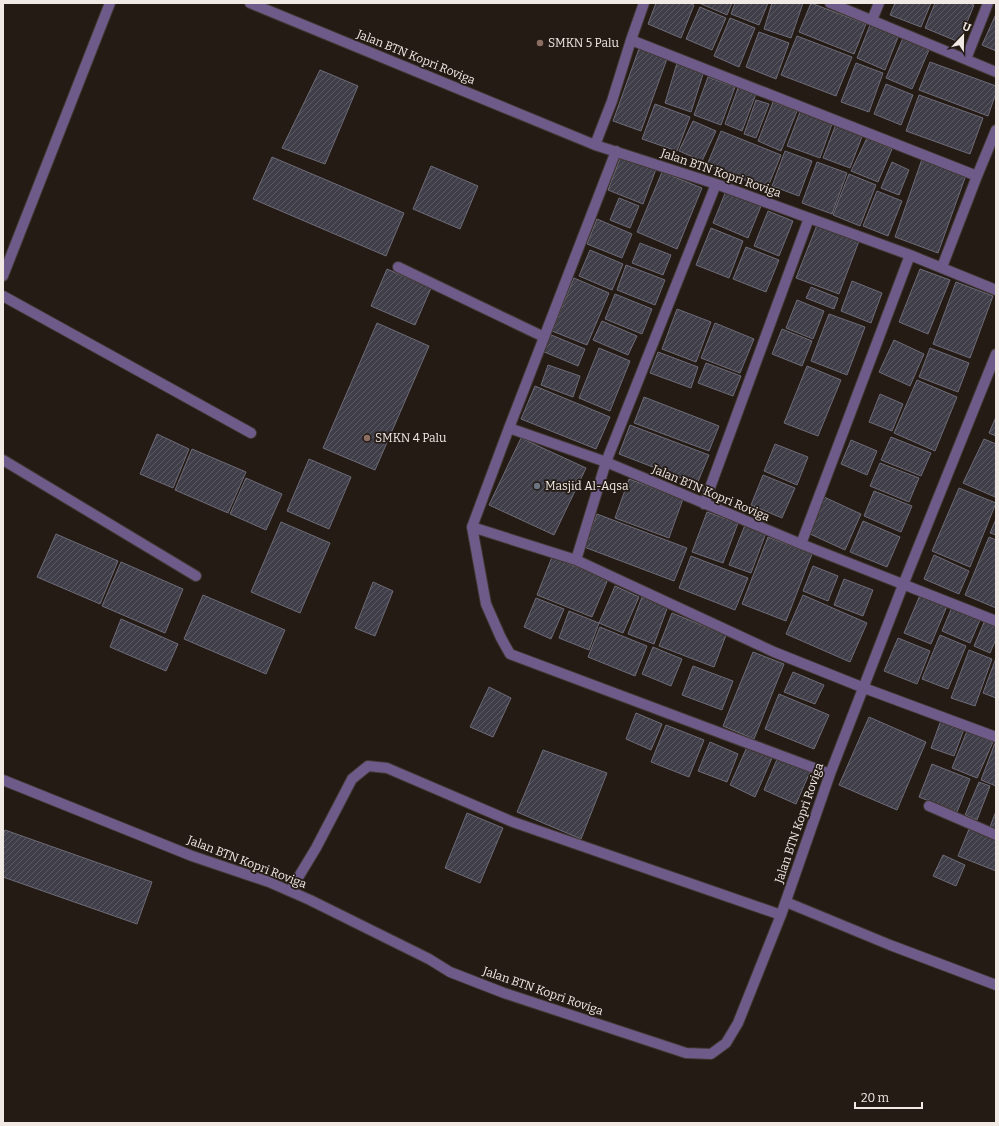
<svg xmlns="http://www.w3.org/2000/svg" width="999" height="1126" font-family="Bitter,serif">
  <style>
    .building { fill: url(#building-hatch); stroke: #6d6b78 }
    .lines { fill: none; stroke-linecap: round; stroke-linejoin: round }
    .service-casing { stroke: #413832; stroke-width: 12 }
    .minor-casing { stroke: #413832; stroke-width: 12 }
    .service { stroke: #6e5b89; stroke-width: 10 }
    .minor { stroke: #6e5b89; stroke-width: 10 }
    .education-dot { fill: #8d6e63; stroke: #251b15; stroke-width: 1.5 }
    .worship-dot { fill: #6b7280; stroke: #251b15; stroke-width: 1.5 }
    .labels { text-anchor: middle; dominant-baseline: central; stroke-width: 3.5; stroke-linejoin: round; paint-order: stroke }
    .poi-label { font-size: 12px; fill: #f0e9e4; stroke: #251b15; text-anchor: start }
    .street-label { font-size: 12px; fill: #f0e9e4; stroke: #251b15 }
  </style>
  <defs>
    <pattern id="building-hatch" width="6" height="6" patternUnits="userSpaceOnUse"><rect width="6" height="6" fill="#3f3e49"/><path d="M-1 1l2-2M0 6l6-6M5 7l2-2" fill="none" stroke="#5b5a63"/></pattern>
  </defs>
  <rect width="100%" height="100%" fill="#251b15"/>
  <path class="building" d="M656 3H688L694 5 681 38 648 24Z
    M699 3H732L727 15Z
    M735 3H768L759 25 731 14Z
    M772 3H803L791 38 764 29Z
    M811 3 866 24 854 54 799 32Z
    M895 3H931L921 27 890 15Z
    M935 3H969L974 5 959 42 925 28Z
    M700 7 726 18 712 50 686 39Z
    M996 14V51L982 45Z
    M730 18 755 28 739 67 714 56Z
    M870 25 898 37 885 70 857 58Z
    M759 32 789 43 776 79 746 67Z
    M797 36 852 57 836 96 781 75Z
    M903 38 929 50 912 89 886 78Z
    M640 46 668 56 641 131 613 121Z
    M930 62 996 86V93L988 116 919 90Z
    M677 63 704 71 691 112 665 103Z
    M856 63 883 73 869 112 841 102Z
    M320 70 358 86 325 164 282 148Z
    M708 77 735 87 721 125 694 115Z
    M886 84 913 95 901 125 874 114Z
    M738 88 756 94 742 131 725 124Z
    M919 95 983 118 970 154 906 131Z
    M756 100 769 104 756 138 744 134Z
    M773 102 797 111 781 151 758 141Z
    M655 104 690 117 677 151 642 139Z
    M800 112 832 124 820 158 787 146Z
    M693 121 716 131 702 161 679 151Z
    M836 124 863 134 850 168 823 158Z
    M721 131 781 155 767 189 707 165Z
    M867 138 892 149 878 182 851 171Z
    M785 151 812 161 799 196 772 186Z
    M621 156 656 169 643 204 608 190Z
    M272 157 404 213 386 256 253 199Z
    M922 159 966 175 938 253 895 237Z
    M817 162 847 173 832 214 802 203Z
    M892 162 909 170 899 195 881 188Z
    M431 166 478 186 460 229 413 209Z
    M662 172 702 188 677 249 637 232Z
    M849 174 876 185 860 226 833 215Z
    M726 191 761 206 748 238 713 223Z
    M877 191 902 201 888 236 863 226Z
    M619 198 639 206 630 228 610 220Z
    M768 211 793 221 779 256 754 246Z
    M597 219 632 234 622 258 587 244Z
    M817 225 859 241 839 294 796 278Z
    M711 228 743 241 729 278 696 265Z
    M640 243 671 255 663 275 632 263Z
    M746 247 779 260 766 292 733 279Z
    M590 250 623 264 612 290 579 276Z
    M626 265 665 280 655 305 617 290Z
    M387 269 431 288 415 325 371 306Z
    M920 269 950 280 928 334 899 322Z
    M574 278 609 293 587 345 552 331Z
    M852 281 882 293 871 323 841 311Z
    M956 282 993 296 970 358 933 344Z
    M811 287 838 298 834 309 806 298Z
    M615 294 652 309 642 334 605 319Z
    M797 300 824 311 813 339 786 328Z
    M677 309 711 322 696 362 662 349Z
    M829 314 865 327 847 375 811 361Z
    M602 321 637 336 628 355 593 340Z
    M377 323 429 346 375 470 323 448Z
    M715 323 754 339 740 373 701 358Z
    M782 329 812 341 802 366 772 354Z
    M549 334 585 349 578 366 542 351Z
    M894 340 924 354 910 386 879 372Z
    M599 348 630 361 610 411 579 398Z
    M930 348 969 363 958 392 919 377Z
    M658 352 698 367 691 388 650 373Z
    M706 363 741 376 733 396 698 383Z
    M548 365 580 376 573 397 541 385Z
    M807 366 841 380 818 436 784 423Z
    M917 380 957 397 935 451 894 433Z
    M535 386 610 417 596 449 521 419Z
    M880 394 903 404 892 431 869 422Z
    M644 397 719 426 709 451 634 423Z
    M996 417V436L989 433Z
    M630 425 709 455 697 484 619 454Z
    M157 434 189 449 173 488 140 474Z
    M891 437 931 453 921 476 881 460Z
    M521 438 586 468 554 535 489 505Z
    M984 439 996 444 995 497 963 483Z
    M851 440 877 451 867 475 841 464Z
    M775 444 808 457 797 485 764 471Z
    M192 449 246 472 228 513 175 490Z
    M309 459 351 477 329 529 287 511Z
    M880 463 919 478 909 502 870 486Z
    M763 475 795 488 782 518 751 505Z
    M246 478 282 494 266 530 230 514Z
    M629 479 683 499 669 538 615 518Z
    M959 488 996 503 970 567 932 551Z
    M874 491 912 506 901 532 864 516Z
    M824 497 861 514 845 550 808 533Z
    M707 512 738 523 723 563 692 552Z
    M597 514 687 548 674 581 584 547Z
    M996 519V535L990 533Z
    M863 521 900 537 887 567 850 552Z
    M281 522 330 543 300 613 251 592Z
    M745 525 766 533 751 573 729 565Z
    M56 534 118 561 100 604 37 577Z
    M768 537 812 554 786 621 742 604Z
    M989 537 996 540V608L965 595Z
    M934 555 969 571 959 594 924 579Z
    M691 556 748 578 735 610 679 588Z
    M552 557 608 579 592 617 537 595Z
    M121 562 183 589 165 633 102 606Z
    M813 566 838 576 828 601 803 591Z
    M844 579 873 590 863 616 834 605Z
    M373 582 393 591 375 636 355 628Z
    M615 586 639 597 623 633 599 623Z
    M203 595 285 630 266 674 184 639Z
    M803 595 867 623 850 662 786 634Z
    M920 595 947 606 931 644 904 633Z
    M642 597 668 606 654 644 628 634Z
    M536 598 564 609 551 639 524 627Z
    M952 607 980 620 970 643 942 631Z
    M569 611 599 623 589 650 559 638Z
    M672 613 726 635 714 667 659 646Z
    M121 619 178 644 166 671 110 647Z
    M985 620 996 625V639L990 653 974 646Z
    M600 627 647 646 635 676 588 657Z
    M940 635 966 646 948 689 922 679Z
    M898 638 930 651 917 684 884 671Z
    M653 647 682 659 671 686 642 674Z
    M969 650 992 659 975 706 951 698Z
    M753 652 784 664 754 739 723 726Z
    M996 658V698L983 693Z
    M693 666 733 681 722 710 682 695Z
    M793 672 824 685 815 704 784 692Z
    M489 687 511 698 493 737 470 727Z
    M779 694 829 715 814 749 765 729Z
    M636 713 662 724 651 750 626 739Z
    M869 717 926 742 897 810 839 785Z
    M941 720 964 729 954 756 931 748Z
    M666 725 704 740 689 777 651 762Z
    M967 731 993 742 977 778 952 768Z
    M710 742 738 754 727 782 698 771Z
    M995 743H996V786L981 780Z
    M747 747 772 758 755 797 730 785Z
    M543 750 607 773 581 839 517 812Z
    M778 757 810 772 796 804 764 790Z
    M932 764 970 779 957 812 919 797Z
    M979 782 990 786 977 820 965 815Z
    M996 811V830L990 827Z
    M467 813 503 828 480 883 445 868Z
    M969 829 996 839V871L958 856Z
    M5 830 152 882 137 924 3 877V836Z
    M943 855 965 865 956 886 933 876Z"/>
  <g class="lines">
    <defs>
      <path id="service" d="M398 267 544 337
        M3 276 110 3
        M3 296 251 433
        M3 460 196 576"/>
      <path id="minor" d="M250 3 595 145 716 184 910 255 996 290
        M830 3 996 72
        M872 20 879 3
        M631 40 977 176
        M966 59 988 3
        M595 145 612 101 631 40 644 3
        M616 151 509 428 472 527 576 560 774 652 864 688 996 737
        M942 267 977 176 996 130
        M509 428 606 462 801 544 996 621
        M704 504 809 218
        M472 527 486 604 501 638 510 654 830 774
        M801 544 910 255
        M576 560 606 462 716 184
        M3 780 192 856 269 882 310 900 429 959 450 972 504 993 686 1053 711 1054 726 1043 738 1023 781 915 830 774 903 585 996 354
        M929 806 996 835
        M290 891 316 848 352 779 368 766 387 768 513 822 781 915
        M786 902 890 945 996 985"/>
    </defs>
    <use href="#service" class="service-casing"/>
    <use href="#minor" class="minor-casing"/>
    <use href="#service" class="service"/>
    <use href="#minor" class="minor"/>
  </g>
  <g class="education-dot">
    <circle cx="540" cy="43" r="4"/>
    <circle cx="367" cy="438" r="4"/>
  </g>
  <circle class="worship-dot" cx="537" cy="486" r="4"/>
  <g class="labels">
    <g class="poi-label">
      <text x="548" y="43">SMKN 5 Palu</text>
      <text x="375" y="438">SMKN 4 Palu</text>
      <text x="545" y="486">Masjid Al-Aqsa</text>
    </g>
    <g class="street-label">
      <text transform="translate(416 57) rotate(22)">Jalan BTN Kopri Roviga</text>
      <text transform="translate(721 173) rotate(19)">Jalan BTN Kopri Roviga</text>
      <text transform="translate(711 493) rotate(23)">Jalan BTN Kopri Roviga</text>
      <text transform="translate(799 823) rotate(-71)">Jalan BTN Kopri Roviga</text>
      <text transform="translate(247 862) rotate(21)">Jalan BTN Kopri Roviga</text>
      <text transform="translate(543 991) rotate(19)">Jalan BTN Kopri Roviga</text>
    </g>
  </g>
  <rect width="999" height="1126" fill="none" stroke="#f0e9e4" stroke-width="8"/>
  <g transform="translate(963 36) rotate(22)" stroke="#251b15" stroke-width="3" paint-order="stroke">
  <path d="M0-3L7 15L0 10L-7 15Z" fill="#f0e9e4"/>
  <text y="-6" font-size="11" font-weight="bold" text-anchor="middle" fill="#f0e9e4">U</text>
  </g>
  <path d="M855 1102v6h67v-6" fill="none" stroke="#f0e9e4" stroke-width="2"/>
  <text x="861" y="1102" font-size="12" fill="#f0e9e4" stroke="#251b15" stroke-width="3" paint-order="stroke">20 m</text>
</svg>
